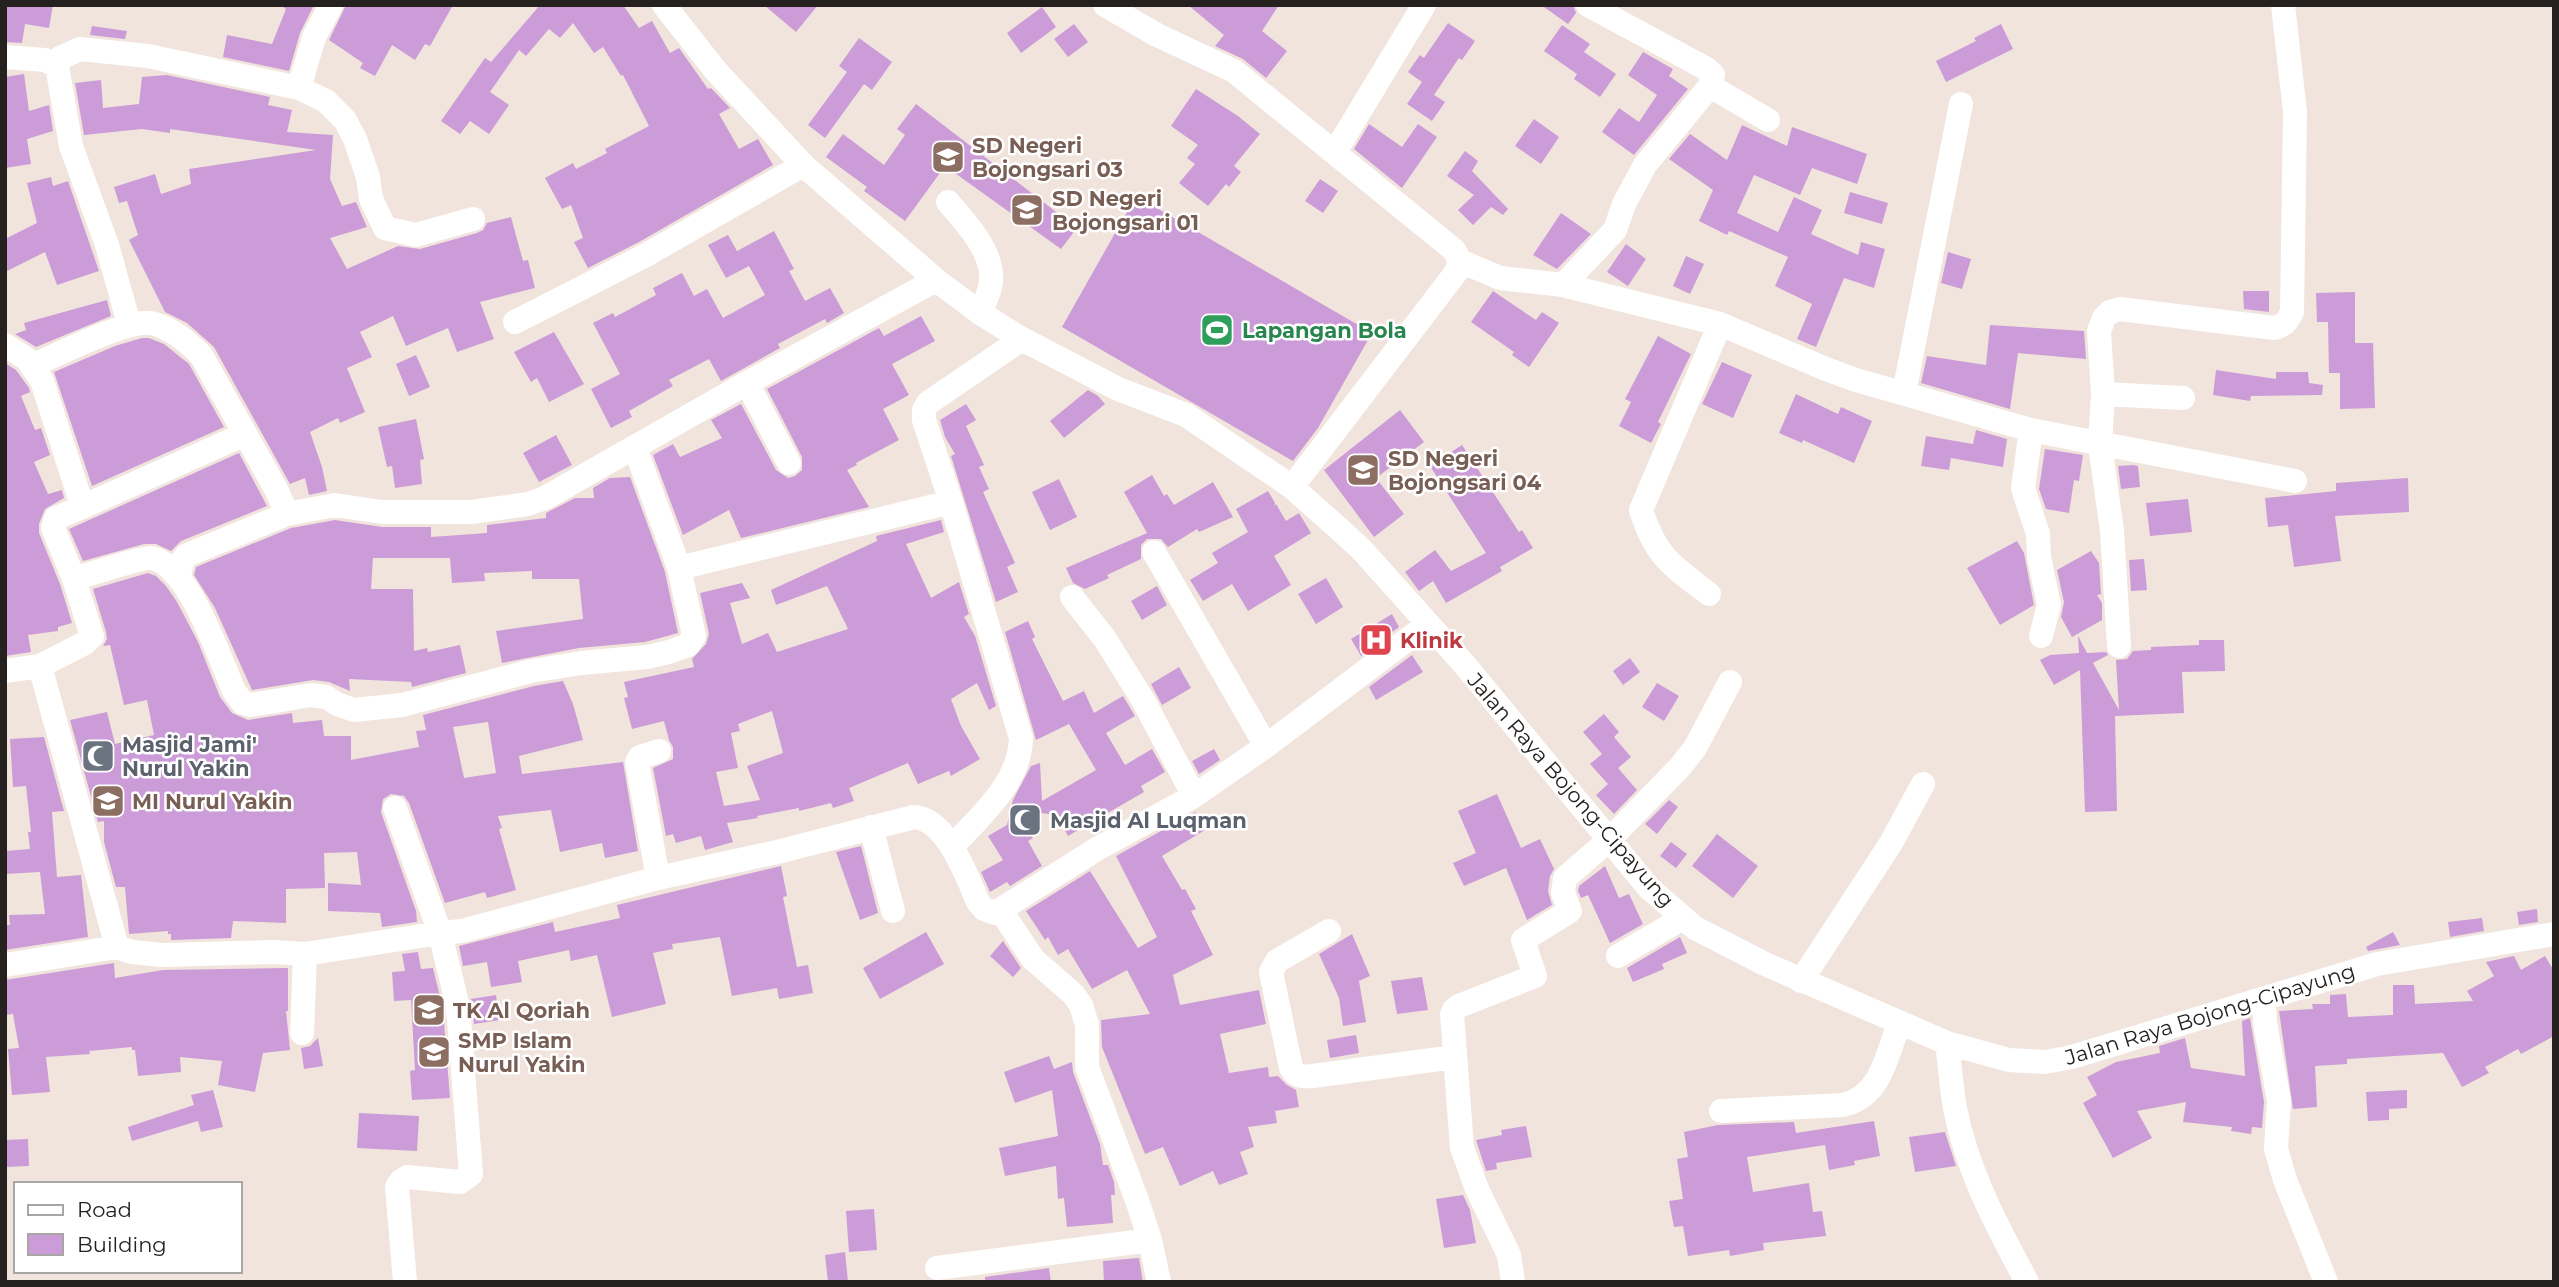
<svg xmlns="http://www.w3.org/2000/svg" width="2559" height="1287" font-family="Montserrat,sans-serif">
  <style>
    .building { fill: #cb9cd7; fill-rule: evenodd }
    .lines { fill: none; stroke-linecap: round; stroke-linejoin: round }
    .minor { stroke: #fff; stroke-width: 24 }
    .labels { text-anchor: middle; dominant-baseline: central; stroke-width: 5; stroke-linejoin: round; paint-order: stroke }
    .education-label { font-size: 21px; font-weight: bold; fill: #785e54; stroke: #fff; text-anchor: start }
    .leisure-label { font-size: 21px; font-weight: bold; fill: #27864d; stroke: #fff; text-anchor: start }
    .health-label { font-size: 21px; font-weight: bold; fill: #be3a42; stroke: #fff; text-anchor: start }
    .worship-label { font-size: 21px; font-weight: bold; fill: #5b616d; stroke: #fff; text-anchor: start }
    .street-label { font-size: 21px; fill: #25211e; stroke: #fff }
  </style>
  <rect width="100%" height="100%" fill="#f1e4dc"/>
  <path class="building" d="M5 5H53L49 28 25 24 22 43 5 42Z
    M280 5H314L300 33 289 71 223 57 227 35 272 44 286 9Z
    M346 5H453L430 46 425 44 415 60 392 45 375 76 360 68 363 63 329 40Z
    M540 5H623L639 28 652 21 670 53 679 48 708 89 711 88 730 108 719 114 739 149 758 139 773 165 639 242 588 268 574 242 583 238 571 205 562 209 545 178 573 163 576 169 607 153 605 149 649 126 623 75 621 76 603 47 594 53 573 23 560 38 549 29 526 56 519 50 490 92 509 105 489 134 470 121 460 134 441 121 485 58 491 62Z
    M764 5H818L796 32Z
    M1188 5H1279L1262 31 1287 51 1266 78 1243 59 1215 46 1224 35Z
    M1541 5H1573L1576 13 1568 24Z
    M1042 7 1056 27 1021 53 1007 33Z
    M1448 23 1475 41 1462 60 1459 58 1434 95 1445 102 1432 121 1407 104 1422 82 1408 72 1420 55 1424 58Z
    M1074 24 1088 42 1068 57 1054 39Z
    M2001 24 2013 49 1946 82 1936 61 1976 41 1974 38Z
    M1562 25 1590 44 1584 52 1616 74 1600 97 1574 79 1577 74 1544 51Z
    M92 26 127 31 125 39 90 35Z
    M859 38 892 62 872 90 864 84 825 138 808 125 847 72 839 66Z
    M1643 52 1673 69 1669 76 1688 89 1634 155 1602 132 1619 108 1639 122 1657 95 1628 75Z
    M24 74 29 111 49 105 53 131 27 139 31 164 5 168V77Z
    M167 75 270 97 268 105 292 110 287 132 333 135 330 179 342 206 356 202 367 227 330 238 347 269 398 246 420 249 477 233 483 230 487 223 511 217 523 261 528 260 535 288 480 302 494 339 457 352 448 328 406 346 393 316 360 332 372 357 347 368 365 412 340 423 338 418 310 432 322 467 327 491 309 495 305 478 290 484 214 347 187 323 165 312 129 240 138 235 127 201 119 203 114 187 155 174 161 194 191 184 189 169 316 150 170 129V133L142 129 84 135 75 83 101 80 103 108 139 104 142 77Z
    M1196 89 1238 116 1260 134 1234 166 1241 172 1229 187 1226 184 1208 206 1179 183 1195 164 1187 158 1198 145 1171 126Z
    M916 104 1077 228 1061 249 945 166 905 221 864 191 867 187 826 157 843 134 884 165 905 135 897 129Z
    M1534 119 1559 137 1541 164 1515 146Z
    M1369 124 1402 147 1418 124 1437 137 1402 188 1354 149Z
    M1742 125 1787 146 1792 127 1867 154 1857 184 1812 168 1800 195 1754 175 1737 213 1778 232 1794 197 1822 210 1811 234 1858 255 1861 242 1885 249 1874 288 1844 278 1816 347 1797 339 1812 304 1775 286 1788 257 1729 231 1727 235 1699 221 1713 190 1669 159 1690 134 1727 160Z
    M1465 151 1478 161 1472 171 1508 209 1503 215 1491 207 1473 225 1458 210 1474 195 1447 176Z
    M51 177 53 186 68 181 99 271 57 285 45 252 5 272V239L37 223 27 183Z
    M1320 179 1338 191 1323 213 1305 201Z
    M1850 192 1888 203 1882 224 1844 213Z
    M1136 196 1372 333 1318 428 1293 461 1062 327Z
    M1561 213 1591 234 1557 269 1533 255Z
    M774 231 794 269 789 271 805 301 830 288 844 313 827 323 825 319 778 344 780 348 721 381 709 359 669 380 673 386 629 411 632 417 611 428 591 389 620 374 593 323 613 313 615 317 656 295 653 288 682 273 694 296 707 289 723 318 765 295 749 266 726 278 708 245 728 235 737 251Z
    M1626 244 1646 259 1628 286 1607 272Z
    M1948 252 1971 259 1962 289 1941 283Z
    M1686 256 1704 264 1690 294 1673 286Z
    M1493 291 1536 320 1542 312 1559 323 1529 367 1512 355 1514 352 1471 322Z
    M2243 291H2269V312L2244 309Z
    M2355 292V343H2373L2375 408 2340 409V373H2329L2328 322H2317L2316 293Z
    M107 300 111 316 36 347 15 334 26 330 24 323Z
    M921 316 935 341 892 364 909 395 883 409 899 440 856 463 857 465 847 470 869 507 741 538 729 510 683 535 653 455 673 444 680 457 722 438 711 420 741 404 776 470 788 478 795 476 802 470V457L767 389 879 328 884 336Z
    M1990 325 2084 331 2086 359 2018 353 2010 409 1921 383 1927 356 1986 365Z
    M554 332 584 384 549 402 537 378 531 382 514 352Z
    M1658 336 1691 354 1658 422 1661 424 1651 443 1619 426 1631 402 1625 399Z
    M142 338H149L164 344 189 364 224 427 92 486 54 372 115 346Z
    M416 355 430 387 409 396 396 364Z
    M1722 362 1752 375 1733 418 1702 404Z
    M5 363 16 370 29 388 30 392 21 396 35 430 41 428 50 455 34 462 48 494 62 490 64 498 45 509 39 524V533L60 584 72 623 58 627V631L28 635 31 652 5 656Z
    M2216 370 2276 379V372H2308L2309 383 2323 385 2322 395 2251 396 2250 401 2213 395Z
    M1088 390 1098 396 1105 404 1064 438 1050 421Z
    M1796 394 1838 414 1841 407 1872 421 1854 463 1803 440 1802 443 1779 433Z
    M966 404 976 420 966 426 984 465 979 467 989 489 983 492 1015 563 1007 567 1018 592 996 602 951 456 955 454 945 437 940 420Z
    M1400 410 1424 442 1376 478 1404 514 1374 537 1324 470Z
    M416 419 424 459 420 460 422 484 395 488 392 466 387 467 378 427Z
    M1976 430 2007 439 2003 467 1951 458 1949 470 1921 466 1926 436 1973 444Z
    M556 435 572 465 539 482 523 453Z
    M1462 445 1519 532 1522 530 1533 548 1500 567 1502 571 1446 603 1433 581 1419 591 1405 572 1435 550 1451 571 1486 553 1430 466Z
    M2045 449 2083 455 2079 481 2074 480 2069 513 2046 509 2039 489Z
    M239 453 267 506 181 541 171 551 156 544H144L83 561 69 529Z
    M2133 465 2138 466 2140 487 2121 489 2118 466Z
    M1152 475 1164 496 1167 494 1174 505 1213 482 1233 517 1199 532 1197 529 1168 547 1161 539H1147L1141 545V559L1107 575 1109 578 1085 589 1073 583 1066 568 1147 533 1124 492Z
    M630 477 665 572 678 633 645 642 579 648 502 663 496 631 583 619 579 579H532V571L484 573 485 581 452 583 450 558H373L371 589H413L414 651 427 648 428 652 460 645 466 673 412 687 411 682 349 679 350 691 329 682 313 680 252 690 215 608 194 575 196 567 291 528 335 520 382 527H431V537L487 533V525L546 518V513L575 498H594L593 488 610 478Z
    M2408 478 2409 512 2335 516 2341 561 2294 567 2288 525 2268 527 2265 498 2336 491V483Z
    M1059 479 1077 517 1050 530 1032 492Z
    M1268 491 1275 503 1274 506 1276 504 1286 521 1299 513 1311 533 1274 556 1291 585 1248 611 1232 584 1203 601 1190 580 1218 563 1212 553 1248 532 1236 509Z
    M2188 499 2192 532 2150 536 2146 503Z
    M941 520 944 532 906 544 931 598 959 582 969 614 964 617 975 636 996 706 989 710 977 683 951 699 961 726 980 759 951 776 949 771 918 784 908 763 849 788 854 801 833 808 831 803 799 811V808L757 816 758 818 727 823 733 842 705 850 701 836 676 843 673 834 666 836 653 768 673 759V747L669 740 664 721 632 729 624 698 628 697 624 682 694 667 692 659 706 644 709 634 700 593 742 583 750 598 730 603 742 644 768 633 777 652 848 629 827 586 776 605 771 590 877 541 876 536ZM772 711 783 753 747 766 760 800 724 806 716 772 738 768 731 733 740 731 738 724Z
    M2017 541 2024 553 2034 605 2000 625 1967 568Z
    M2091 551 2099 563 2101 594 2097 595 2102 603V620L2072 637 2061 617 2064 602 2057 570Z
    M2144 559 2147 590 2131 591 2129 560Z
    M148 573 156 576 166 586 177 602 198 642 220 697 232 713 248 720 292 713 293 723 322 720 324 736H351V760L419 747 416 731 426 730 423 715 534 686 563 681 573 704 583 740 519 756 522 774 623 762 638 851 605 858 602 843 560 852 551 810 498 816 502 828 499 829 516 890 487 898 485 892 445 903 409 803 404 796 391 794 383 799 381 812 416 911 417 922 382 927 380 913 328 911V883L361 885 357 852 324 853 325 888 286 889V923L233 921 231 938 171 940V934H168V931L129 934 125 887H116L104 842V821L98 822 70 720 107 712 115 744 154 735 147 700 124 705 110 645 103 646 107 639 106 632 93 589ZM488 722 496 773 464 778 453 727Z
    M1326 578 1343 607 1316 624 1298 594Z
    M1157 586 1167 605 1142 620 1131 601Z
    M1392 614 1399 627 1361 656 1351 639Z
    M1028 621 1035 637 1032 639 1063 701 1084 691 1094 713 1123 696 1135 716 1106 733 1125 765 1152 749 1165 772 1141 786 1144 792 1068 836 1057 815 1016 810 1033 838 1028 841 1042 866 1010 886 1007 882 990 892 981 872 1003 860 988 836 1007 825 1013 800 1031 766 1040 763 1042 801 1096 770 1069 724 1036 740 1005 632Z
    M2078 636 2087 653 2106 652 2108 655 2093 663 2119 710 2116 660 2127 659 2133 651 2151 650V647L2199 645V640H2224L2225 671 2182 672 2184 713 2115 716 2117 811 2085 812 2080 670 2054 685 2040 660 2050 655 2079 653Z
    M1412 655 1423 672 1376 700 1369 687Z
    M1630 658 1640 672 1623 685 1613 671Z
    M1179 667 1191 688 1162 705 1151 684Z
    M1657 683 1679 696 1664 721 1642 707Z
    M1604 714 1619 732 1614 737 1631 757 1618 768 1637 790 1614 814 1596 795 1608 784 1590 764 1602 754 1583 732Z
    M44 737 64 811 52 812 57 877 81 875 88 937 5 950V925H10L9 915 45 914 40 872 5 874V851L30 849 28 832H31L26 786 13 787 10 739Z
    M1214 749 1220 760 1199 774 1192 761Z
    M1497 794 1521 848 1540 839 1554 869 1550 876 1548 891 1552 905 1527 920 1506 868 1464 886 1453 863 1476 853 1458 811Z
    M1669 800 1678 807 1657 834 1645 824Z
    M1195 812 1205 830 1162 856 1182 890 1185 889 1196 909 1191 911 1213 955 1173 975 1180 1005 1259 990 1266 1024 1220 1034 1229 1073 1268 1067 1269 1077 1278 1076 1287 1085 1296 1090 1299 1107 1275 1111 1277 1123 1248 1127 1254 1147 1240 1152 1248 1174 1219 1185 1213 1171 1180 1186 1163 1147 1145 1154 1102 1047 1101 1020 1150 1014 1127 970 1092 989 1068 949 1058 955 1048 937 1045 940 1026 911 1090 871 1138 948 1157 937 1116 856Z
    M1717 834 1758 866 1733 898 1692 866Z
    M1671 842 1687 854 1676 868 1660 856Z
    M861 846 878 913 860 920 836 852Z
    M781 866 787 896 783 897 797 967 808 965 813 993 779 999 777 988 732 996 720 937 672 944 673 949 653 953 666 1004 612 1017 597 955 571 961 569 950 518 961 522 982 491 987 487 962 463 966 459 946 553 922 555 932 620 918 617 905Z
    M1605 866 1619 898 1629 894 1643 924 1610 943 1588 895 1581 898 1578 891 1579 886Z
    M2537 909 2538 922 2519 925 2517 912Z
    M2482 918 2484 931 2450 937 2448 922Z
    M926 932 944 964 880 999 863 968Z
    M2393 932 2400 945 2368 951 2366 947Z
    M1352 934 1370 976 1359 981 1366 1022 1343 1026 1339 998 1319 954Z
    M1680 937 1687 953 1662 964 1664 969 1633 982 1627 968Z
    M1003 941 1021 968 1013 977 990 956Z
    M418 952 421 969 433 968 443 1009 450 1098 412 1100 410 1071 415 1070 411 1000 394 1001 392 972 405 971 402 954Z
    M2514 956 2521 970 2545 956 2554 971V1036L2521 1054 2518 1049 2485 1067 2489 1073 2462 1087 2443 1053 2347 1059V1064L2315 1066 2317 1107 2293 1109 2279 1011 2313 1009 2312 1004H2330V995L2346 994 2348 1017 2393 1015V985H2414L2415 1004 2473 1001 2467 991 2494 976 2486 962Z
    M114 963 115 978 163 970 288 968V1011H286L290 1050 263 1053 255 1092 218 1085 222 1061 180 1057 181 1072 138 1076 135 1050H132V1047L89 1051 90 1054 46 1057 50 1092 12 1095 8 1049 19 1048 13 1014 5 1015V980Z
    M1422 977 1428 1010 1397 1014 1391 981Z
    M496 995 500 1020 474 1024 471 999Z
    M2250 1018 2264 1102 2262 1128 2252 1127 2251 1134 2231 1131 2232 1127 2183 1122 2186 1102 2137 1111 2152 1138 2113 1158 2083 1103 2097 1095 2087 1077 2116 1062 2160 1053 2159 1046 2185 1038 2191 1068 2245 1076 2242 1021Z
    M1356 1035 1359 1053 1330 1058 1327 1040Z
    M318 1038 323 1066 304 1069 301 1048 310 1046Z
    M1049 1056 1054 1069 1072 1062 1073 1072 1100 1144 1103 1165H1108L1114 1182 1115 1195H1111L1113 1223 1067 1227 1064 1198 1058 1199 1056 1166 1005 1176 999 1148 1058 1136 1052 1090 1015 1103 1004 1072Z
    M213 1090 223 1127 201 1132 198 1121 132 1141 128 1127 194 1105 191 1095Z
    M2407 1090V1108L2389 1109V1120L2368 1121 2366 1092Z
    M359 1113 419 1116 417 1151 357 1148Z
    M1874 1121 1880 1156 1854 1161 1855 1165 1829 1170 1825 1145 1747 1157 1753 1192 1809 1183 1813 1212 1822 1211 1826 1236 1763 1243 1764 1250 1730 1256 1729 1250 1688 1256 1683 1226 1674 1227 1669 1201 1683 1199 1677 1159 1688 1157 1684 1132 1718 1125 1794 1122 1796 1133Z
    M1526 1126 1532 1157 1496 1163 1497 1169 1486 1171 1476 1140 1502 1135 1501 1130Z
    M1945 1132 1956 1166 1915 1172 1909 1137Z
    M28 1139 29 1166 5 1167V1140Z
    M1463 1195 1470 1210 1476 1243 1444 1248 1436 1199Z
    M874 1209 877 1250 849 1252 846 1211Z
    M845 1252 848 1282H828L825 1255Z
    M1139 1258 1143 1282H1104L1103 1261Z
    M1049 1268 1051 1282H985V1277Z"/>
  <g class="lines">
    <path class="minor" d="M664 5 716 71 803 165 936 280 980 313 1022 339 1118 389 1186 415 1292 487 1338 528 1362 550 1464 664 1649 888 1695 928 1765 964 1947 1043 2009 1060 2045 1062 2072 1057 2377 964 2554 934
      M1105 5 1157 35 1234 71 1454 250 1460 261 1457 271 1292 487
      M5 57 45 60 57 66
      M1710 86 1768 120
      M299 88 314 37 331 5
      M1335 152 1424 5
      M948 202C966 223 994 252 991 282 990 292 984 304 980 313
      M1460 261 1500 278 1563 285 1720 324 1826 369 1856 380 2031 430 2295 481
      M1563 285 1615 230 1624 204 1645 165 1710 86 1713 75 1707 69 1588 5
      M515 322 646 255 803 165
      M129 324 107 245 71 146 57 66 60 58 80 49 148 56 299 88 326 101 345 120 355 139 368 177 371 199 385 228 416 235 473 219
      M5 345 27 359 42 381 81 502 80 508 56 518 53 528 74 579 92 636 85 643 40 666 5 671
      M33 365C58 355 127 319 151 323 170 327 187 341 201 355L277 491 287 514 335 505 382 512H471L528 504 545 498 747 383 936 280
      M747 383 789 463
      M1904 393 1961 104
      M2103 394 2183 398
      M2031 430 2023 488 2038 534 2039 557 2049 605 2041 636
      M951 502 1021 738C1020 783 981 815 953 846
      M80 508 245 434
      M1154 552 1266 746
      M679 568 951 502 924 420V410L928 403 1022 339
      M179 576 182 561 187 555 287 514
      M74 579C87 575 142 557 151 558 188 563 220 659 234 691L243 703 251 705 311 695 326 697 337 704 354 710 402 705 531 671 581 663 647 657 669 652 688 645 694 636 693 631 679 568 635 448
      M1709 594C1671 565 1656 557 1641 510L1720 324
      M1072 597 1105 639 1143 700 1194 796
      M2119 646 2112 531 2100 445 2103 394 2099 331 2104 318 2110 312 2120 309 2274 328C2284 326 2287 322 2292 312L2295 112 2283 5
      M40 666 117 947
      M395 808 440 933 458 1007 471 1174 460 1182 407 1177 401 1181 397 1187 405 1282
      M871 827 893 911
      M658 878 637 762 640 757 659 751
      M1001 911 1033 959 1073 994 1081 1005 1087 1025V1067L1138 1203 1150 1240 1159 1282
      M1329 931 1277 961 1271 972 1291 1068C1296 1077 1302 1077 1313 1076L1454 1057
      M1618 956 1683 918
      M5 965 117 947 132 952 162 955 274 952 305 954 440 933 462 931 658 878 777 852 914 817C947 819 967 877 978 902L984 909 995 913 1097 849 1194 796 1266 746 1428 624
      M1801 981 1891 843 1923 784
      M2264 999 2265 1023 2279 1101 2276 1149 2285 1180 2326 1282
      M302 1033 305 954
      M1947 1043C1950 1064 1951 1087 1955 1108 1967 1171 1997 1226 2027 1282
      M1721 1111 1843 1105C1881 1097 1887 1055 1899 1023
      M937 1268 1150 1240
      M1513 1282 1509 1255 1477 1189 1462 1148 1452 1014 1454 1010 1459 1006 1535 976 1523 940 1570 911 1563 893 1565 878 1610 839 1680 767 1695 748 1730 682"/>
  </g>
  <defs>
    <symbol id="school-square" viewBox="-11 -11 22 22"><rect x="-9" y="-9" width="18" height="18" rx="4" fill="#8d6e63" stroke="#fff"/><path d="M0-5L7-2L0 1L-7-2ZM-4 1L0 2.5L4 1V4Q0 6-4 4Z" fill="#fff"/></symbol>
    <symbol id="stadium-square" viewBox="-11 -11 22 22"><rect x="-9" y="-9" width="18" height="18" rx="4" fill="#2e9e5b" stroke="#fff"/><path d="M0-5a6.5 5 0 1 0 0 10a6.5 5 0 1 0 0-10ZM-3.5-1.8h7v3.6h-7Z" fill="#fff"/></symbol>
    <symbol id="hospital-square" viewBox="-11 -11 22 22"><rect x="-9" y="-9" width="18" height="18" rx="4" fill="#e0444e" stroke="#fff"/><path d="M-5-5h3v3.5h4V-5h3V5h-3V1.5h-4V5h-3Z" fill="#fff"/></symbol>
    <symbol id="mosque-square" viewBox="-11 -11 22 22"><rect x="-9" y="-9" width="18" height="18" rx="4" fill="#6b7280" stroke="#fff"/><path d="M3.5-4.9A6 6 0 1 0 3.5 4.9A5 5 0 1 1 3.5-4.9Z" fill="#fff"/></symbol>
  </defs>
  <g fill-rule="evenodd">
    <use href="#school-square" x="929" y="138" width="38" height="38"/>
    <use href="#school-square" x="1008" y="191" width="38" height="38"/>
    <use href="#stadium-square" x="1198" y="311" width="38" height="38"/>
    <use href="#school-square" x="1344" y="451" width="38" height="38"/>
    <use href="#hospital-square" x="1357" y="621" width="38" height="38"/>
    <use href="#mosque-square" x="79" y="737" width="38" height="38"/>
    <use href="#school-square" x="89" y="782" width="38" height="38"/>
    <use href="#mosque-square" x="1006" y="801" width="38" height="38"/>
    <use href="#school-square" x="410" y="991" width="38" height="38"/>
    <use href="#school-square" x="415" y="1033" width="38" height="38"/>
  </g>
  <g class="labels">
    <g class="education-label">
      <text x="972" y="145">SD Negeri<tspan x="972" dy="24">Bojongsari 03</tspan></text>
      <text x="1052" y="198">SD Negeri<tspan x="1052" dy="24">Bojongsari 01</tspan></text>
      <text x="1388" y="458">SD Negeri<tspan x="1388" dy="24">Bojongsari 04</tspan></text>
      <text x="132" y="801">MI Nurul Yakin</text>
      <text x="453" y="1010">TK Al Qoriah</text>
      <text x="458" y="1040">SMP Islam<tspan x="458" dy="24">Nurul Yakin</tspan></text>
    </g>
    <g class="leisure-label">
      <text x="1242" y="330">Lapangan Bola</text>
    </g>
    <g class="health-label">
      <text x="1400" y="640">Klinik</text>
    </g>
    <g class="worship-label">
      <text x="122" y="744">Masjid Jami'<tspan x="122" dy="24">Nurul Yakin</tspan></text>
      <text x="1050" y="820">Masjid Al Luqman</text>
    </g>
    <g class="street-label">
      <text transform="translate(1571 790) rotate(49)">Jalan Raya Bojong-Cipayung</text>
      <text transform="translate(2210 1014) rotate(-17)">Jalan Raya Bojong-Cipayung</text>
    </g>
  </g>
  <rect width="2559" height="1287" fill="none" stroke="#25211e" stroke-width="14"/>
  <rect x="14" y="1182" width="228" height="91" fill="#ffffff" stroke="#a8a6a5" stroke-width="2"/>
  <rect x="28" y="1205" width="35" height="10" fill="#ffffff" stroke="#a8a6a5" stroke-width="2"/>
  <text x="77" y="1217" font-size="21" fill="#25211e">Road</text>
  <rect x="28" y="1234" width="35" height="21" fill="#cb9cd7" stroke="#a8a6a5" stroke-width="2"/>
  <text x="77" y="1252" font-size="21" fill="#25211e">Building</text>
</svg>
